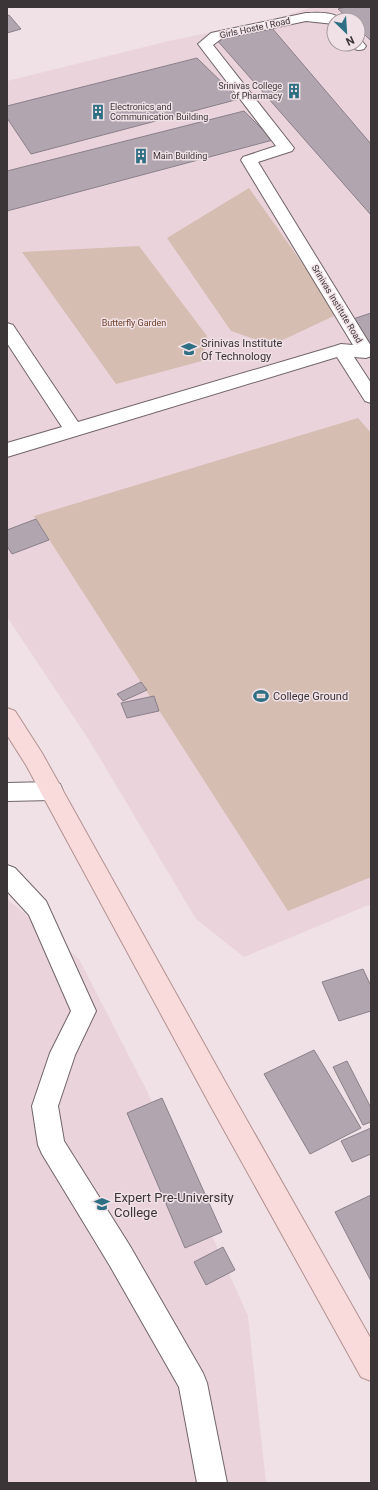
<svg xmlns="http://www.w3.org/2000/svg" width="378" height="1490" font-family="Roboto,sans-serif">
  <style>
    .built { fill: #ead3db; fill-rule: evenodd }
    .green { fill: #d5bdb1 }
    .building { fill: #b1a6b0; stroke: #8a8089 }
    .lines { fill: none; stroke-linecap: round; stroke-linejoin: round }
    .minor-casing { stroke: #716469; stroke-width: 2 }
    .major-casing { stroke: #b39191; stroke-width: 2 }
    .minor { fill: #fff; fill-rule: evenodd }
    .major { fill: #f8dbda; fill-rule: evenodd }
    .labels { text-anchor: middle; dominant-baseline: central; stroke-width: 3; stroke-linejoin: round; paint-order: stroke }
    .far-street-label { font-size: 9px; fill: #3b3537; stroke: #f0e1e6 }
    .far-poi-label { font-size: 9px; fill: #3b3537; stroke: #f0e1e6; text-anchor: start }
    .far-park-label { font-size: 9px; fill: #6e3f27; stroke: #f0e1e6 }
    .poi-label { font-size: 11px; fill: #3b3537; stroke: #f0e1e6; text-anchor: start }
    .near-poi-label { font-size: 13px; fill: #3b3537; stroke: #f0e1e6; text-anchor: start }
  </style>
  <rect width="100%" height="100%" fill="#f0e1e6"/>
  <path class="built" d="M313 7H371V904L244 957 196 919 89 740 7 617V81L169 41 278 18ZM334 20H358V44H334Z
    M7 899 79 959 148 1093 248 1316 266 1483H7Z"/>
  <path class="green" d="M249 188 338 314 272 345 231 331 167 238Z
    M139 246 207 336 202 361 116 384 22 252Z
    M358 418 371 433V877L288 911 34 516Z"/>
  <path class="building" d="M346 7H371V41L358 28V20H350L338 9Z
    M9 15 21 29 7 33V16Z
    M272 28 371 144V215L216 39Z
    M197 58 239 99 31 154 7 118V106Z
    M244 111 273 140 7 211V171Z
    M371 313V344L353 319Z
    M36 519 49 540 12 554 7 546V530Z
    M141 682 147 690 123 701 117 694Z
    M154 696 159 711 127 718 121 703Z
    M363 969 371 986V1011L339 1021 322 982Z
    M314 1050 361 1128 310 1154 264 1074Z
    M347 1061 371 1108V1122L363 1125 333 1067Z
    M162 1098 222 1232 185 1248 127 1113Z
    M371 1128V1154L352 1162 341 1141Z
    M371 1195V1281L335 1212Z
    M223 1247 235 1270 206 1285 194 1262Z"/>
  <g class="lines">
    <defs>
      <path id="minor" d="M306 13C316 13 335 11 341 20H334V24L306 21 221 39 213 45 294 148 292 151 258 162 371 346V356L366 358 354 357 371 383V403L365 401 337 357 7 457V443L62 427 7 343V323L13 325 78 422 335 346 341 344 353 345 241 160 243 157 276 146 198 44 211 33Z
        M358 40 362 41 366 46 364 49C357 51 354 50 350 44H358Z
        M52 782 60 784 63 791 60 798 52 800 7 801V783Z
        M7 865 15 868 46 901 96 1011 75 1055 58 1106 64 1141 130 1246 203 1373 207 1383 227 1483H197L179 1387 110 1266 42 1154 38 1145 32 1106 50 1053 71 1011 29 915 7 891Z"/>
      <path id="major" d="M7 708 15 711 42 753 227 1085 371 1339V1381L361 1377 209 1103 26 765 7 735Z"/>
    </defs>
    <use href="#minor" class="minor-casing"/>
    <use href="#major" class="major-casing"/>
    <use href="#minor" class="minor"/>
    <use href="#major" class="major"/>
  </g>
  <defs>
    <symbol id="building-bare" viewBox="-9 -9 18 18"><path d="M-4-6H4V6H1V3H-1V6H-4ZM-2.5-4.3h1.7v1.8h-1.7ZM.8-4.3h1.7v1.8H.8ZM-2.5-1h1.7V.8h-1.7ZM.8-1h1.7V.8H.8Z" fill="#2f6f83" stroke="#f0e1e6" stroke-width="2.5" paint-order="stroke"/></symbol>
    <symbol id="university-bare" viewBox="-9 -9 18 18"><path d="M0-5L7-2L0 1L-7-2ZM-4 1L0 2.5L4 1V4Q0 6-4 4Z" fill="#2f6f83" stroke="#f0e1e6" stroke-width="2.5" paint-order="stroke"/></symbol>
    <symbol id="stadium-bare" viewBox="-9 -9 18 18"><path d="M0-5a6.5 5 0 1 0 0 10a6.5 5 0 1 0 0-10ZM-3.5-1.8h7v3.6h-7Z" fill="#2f6f83" stroke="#f0e1e6" stroke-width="2.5" paint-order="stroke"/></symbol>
    <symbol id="school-bare" viewBox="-9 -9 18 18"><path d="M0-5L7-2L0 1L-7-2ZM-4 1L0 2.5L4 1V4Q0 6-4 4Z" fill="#2f6f83" stroke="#f0e1e6" stroke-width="2.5" paint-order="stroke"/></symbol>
  </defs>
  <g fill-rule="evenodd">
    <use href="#building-bare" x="283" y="80" width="22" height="22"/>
    <use href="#building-bare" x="87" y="101" width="22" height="22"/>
    <use href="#building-bare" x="130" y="145" width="22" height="22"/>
    <use href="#university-bare" x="178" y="338" width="22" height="22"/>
    <use href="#stadium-bare" x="250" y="685" width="22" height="22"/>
    <use href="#school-bare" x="91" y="1193" width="22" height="22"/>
  </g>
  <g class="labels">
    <g class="far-street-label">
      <text transform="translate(255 28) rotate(-12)">Girls Hoste l Road</text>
      <text transform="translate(337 304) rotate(59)">Srinivas Institute Road</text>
    </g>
    <g class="far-poi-label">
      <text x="282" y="86" text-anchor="end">Srinivas College<tspan x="282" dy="10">of Pharmacy</tspan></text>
      <text x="110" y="107">Electronics and<tspan x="110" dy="10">Communication Building</tspan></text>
      <text x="153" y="156">Main Building</text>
    </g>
    <g class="far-park-label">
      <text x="134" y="323">Butterfly Garden</text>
    </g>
    <g class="poi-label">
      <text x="201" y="343">Srinivas Institute<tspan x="201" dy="13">Of Technology</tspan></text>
      <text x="273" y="696">College Ground</text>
    </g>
    <g class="near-poi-label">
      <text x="114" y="1197">Expert Pre-University<tspan x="114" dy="15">College</tspan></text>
    </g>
  </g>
  <rect width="378" height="1490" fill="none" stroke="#3b3537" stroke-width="16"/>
  <g transform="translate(346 32) rotate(155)"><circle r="19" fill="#f0e1e6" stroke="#a89ca0"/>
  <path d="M0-3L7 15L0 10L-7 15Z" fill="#2f6f83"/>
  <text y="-6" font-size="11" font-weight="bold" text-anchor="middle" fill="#3b3537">N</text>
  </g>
</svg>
